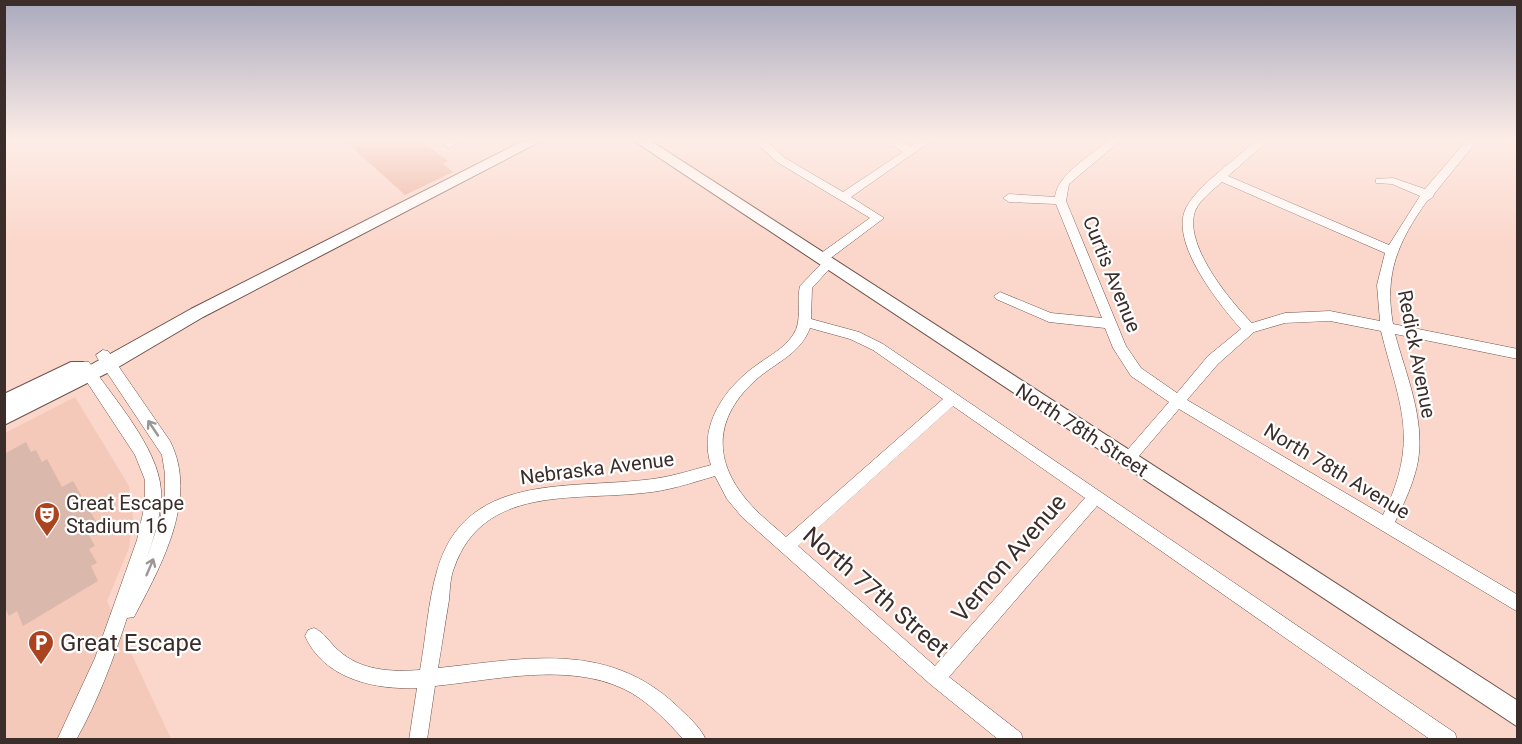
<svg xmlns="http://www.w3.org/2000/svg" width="1522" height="744" font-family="Roboto,sans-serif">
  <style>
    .built { fill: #f5c9ba }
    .green { fill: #ecac97 }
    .building { fill: #dbb8ac }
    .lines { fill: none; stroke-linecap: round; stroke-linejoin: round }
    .street-casing { stroke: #705248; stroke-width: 1 }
    .secondary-casing { stroke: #705248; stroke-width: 2 }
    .street { fill: #fff; fill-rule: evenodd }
    .secondary { fill: #fff; fill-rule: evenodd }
    .oneway { stroke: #9d9694 }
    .labels { text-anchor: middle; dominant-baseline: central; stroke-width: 4.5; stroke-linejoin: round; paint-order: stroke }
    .street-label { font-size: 20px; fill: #3b2d29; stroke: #fff }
    .poi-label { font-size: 20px; fill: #3b2d29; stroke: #fff; text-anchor: start }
    .near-street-label { font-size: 24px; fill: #3b2d29; stroke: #fff }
    .near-poi-label { font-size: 24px; fill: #3b2d29; stroke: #fff; text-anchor: start }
  </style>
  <rect width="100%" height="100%" fill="#fbd6ca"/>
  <path class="built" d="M75 397 129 486 133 518 129 548 107 601 171 739 5 740V433Z"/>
  <path class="green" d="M345 141H421L448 161 443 164 453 172 405 195Z"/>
  <path class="building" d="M26 442 31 452 36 450 42 462 47 459 62 487 73 481 97 523 86 530 95 546 89 549 97 563 91 566 98 581 23 626 17 611 9 616 4 606V454Z"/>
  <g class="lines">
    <defs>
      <path id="street" d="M447 141H460L449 148 444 145Z
        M754 141H766L785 158 843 192 903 152 887 141H900L910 147 918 141H931L851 197 884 218 828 260 834 264 812 288 811 319 859 332 883 344 1455 733 1457 740H1431L1097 506 949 677 1021 733 1023 740H999L930 684 742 517 727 499 715 476C691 483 668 491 643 493 573 501 483 485 454 568 450 578 450 590 449 600 445 623 442 645 438 668 524 659 606 640 676 705 686 715 700 726 706 740H684C667 721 647 700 624 689 567 662 495 680 435 686L427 740H409L417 688C375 690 324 679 305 636L308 630 314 628C324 632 330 643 338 650 361 671 391 672 420 670 426 637 428 602 437 571 464 473 566 489 644 480 667 478 689 471 711 465 698 427 724 389 754 367 767 357 784 349 793 335 803 321 796 302 800 286L822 263 817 262 815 259 817 256 870 218 777 162ZM810 328 850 339 873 350 943 399 786 537C775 527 762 517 752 506 711 462 713 417 758 378 777 362 801 353 810 328ZM953 406 1085 498 935 666 798 546Z
        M1108 141H1120L1069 184 1066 201 1126 346 1141 368 1177 393 1208 356 1241 329C1219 304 1169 242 1186 208 1196 187 1238 157 1256 141H1268L1228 176 1389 245 1420 196 1392 184 1376 183V179L1393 178 1425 189 1466 141H1477L1434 194 1433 197 1427 201C1398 242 1384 273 1393 324L1518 349V359L1395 334C1406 375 1425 418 1418 461 1414 483 1404 503 1395 522L1518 595V612L1179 409 1133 463 1128 465 1123 463 1121 459 1123 455 1169 402 1131 376 1113 348 1105 328 1049 322 996 299 994 296 1000 292 1051 313 1102 318 1056 204 1009 202 1003 198 1009 194 1055 197C1057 175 1091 155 1108 141ZM1222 182 1385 253 1377 285 1380 321 1330 311 1285 313 1252 323C1230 301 1181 242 1196 209 1201 199 1214 189 1222 182ZM1330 321 1381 331C1400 407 1420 439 1383 515L1187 400 1218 364 1254 332 1285 323Z
        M103 350 108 351 170 441C199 498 161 566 134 617L127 618C113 660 98 701 76 740H57L95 658 137 540 145 504V480L135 455 79 370 77 366 79 362H89C113 398 158 447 161 490 162 514 154 536 147 558L161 515 165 494V474L162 455 98 359 96 355Z"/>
      <path id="secondary" d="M523 141H541L203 317 115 369 4 425V394L71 362H83L85 368 191 309Z
        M634 141H651L1518 701V727Z"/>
    </defs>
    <use href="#street" class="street-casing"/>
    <use href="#secondary" class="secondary-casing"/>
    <use href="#street" class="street"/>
    <use href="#secondary" class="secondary"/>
  </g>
  <defs><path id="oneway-shaft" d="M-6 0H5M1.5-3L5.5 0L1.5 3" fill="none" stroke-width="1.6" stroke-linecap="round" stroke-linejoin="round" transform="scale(1.5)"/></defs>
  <g class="oneway">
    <use href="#oneway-shaft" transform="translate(153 428) rotate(-124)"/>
    <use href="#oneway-shaft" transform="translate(150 567) rotate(-67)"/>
  </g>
  <linearGradient id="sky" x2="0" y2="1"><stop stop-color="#a9a9bd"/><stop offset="0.57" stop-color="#fdede7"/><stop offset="1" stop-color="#fdede7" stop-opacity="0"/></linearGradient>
  <rect width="1522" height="246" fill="url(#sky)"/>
  <defs>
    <symbol id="theatre-pin" viewBox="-11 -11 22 30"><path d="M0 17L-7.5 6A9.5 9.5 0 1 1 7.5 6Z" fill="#aa431e" stroke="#fff"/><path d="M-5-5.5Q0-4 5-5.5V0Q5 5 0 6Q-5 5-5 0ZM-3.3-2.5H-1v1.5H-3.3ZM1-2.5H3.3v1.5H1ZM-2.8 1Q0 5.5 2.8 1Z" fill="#fff"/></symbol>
    <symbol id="parking-pin" viewBox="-11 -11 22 30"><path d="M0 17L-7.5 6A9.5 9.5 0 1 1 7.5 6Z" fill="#aa431e" stroke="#fff"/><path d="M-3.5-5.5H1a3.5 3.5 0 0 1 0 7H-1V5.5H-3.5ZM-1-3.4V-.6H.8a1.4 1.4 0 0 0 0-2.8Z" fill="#fff"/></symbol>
  </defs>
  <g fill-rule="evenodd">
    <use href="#theatre-pin" x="32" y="500" width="30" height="40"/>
    <use href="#parking-pin" x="26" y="628" width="30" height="40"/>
  </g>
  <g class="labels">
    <g class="street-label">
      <text transform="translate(1112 274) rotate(68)">Curtis Avenue</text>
      <text transform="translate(1417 354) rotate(79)">Redick Avenue</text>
      <text transform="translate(1082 430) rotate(33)">North 78th Street</text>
      <text transform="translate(597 468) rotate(-7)">Nebraska Avenue</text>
      <text transform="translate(1337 471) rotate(31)">North 78th Avenue</text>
    </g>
    <g class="poi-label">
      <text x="66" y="503">Great Escape<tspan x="66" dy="23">Stadium 16</tspan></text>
    </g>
    <g class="near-street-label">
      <text transform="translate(1009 558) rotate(-49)">Vernon Avenue</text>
      <text transform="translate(876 592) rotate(41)">North 77th Street</text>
    </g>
    <g class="near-poi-label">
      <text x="60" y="643">Great Escape</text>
    </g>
  </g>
  <rect width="1522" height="744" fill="none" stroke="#3b2d29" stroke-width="12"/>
</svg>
